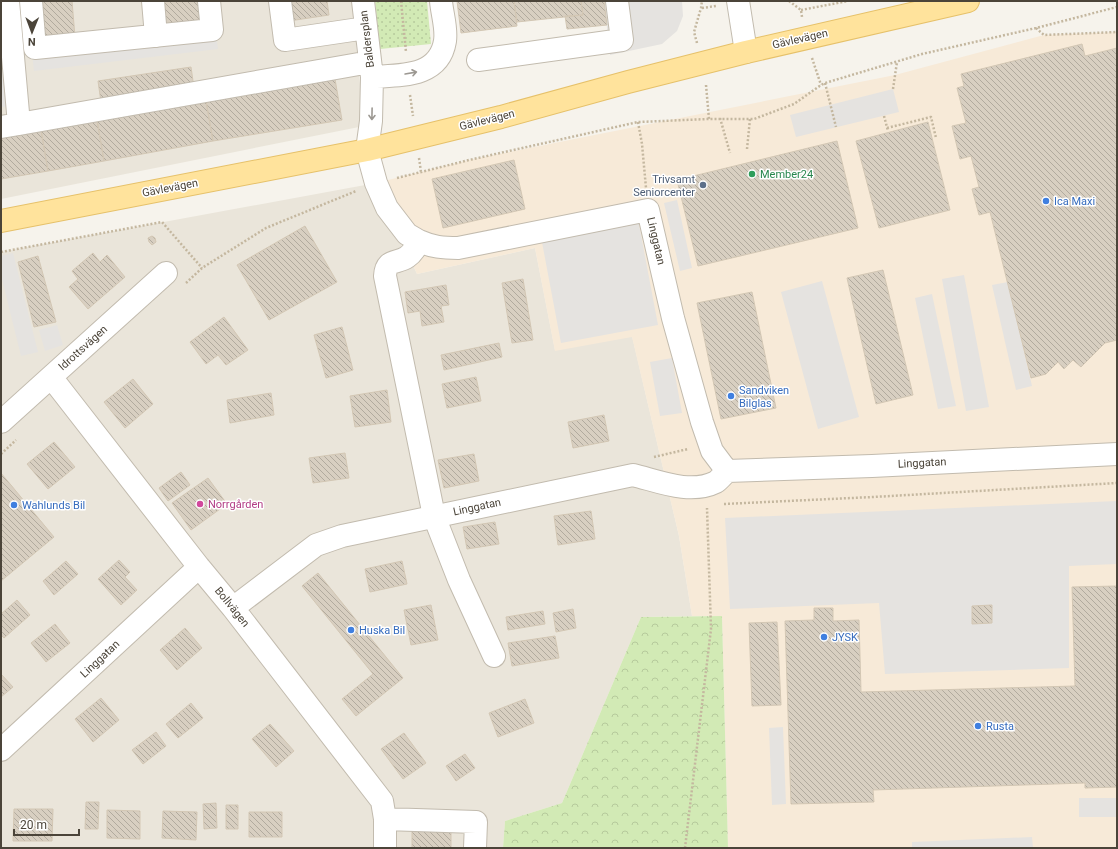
<svg xmlns="http://www.w3.org/2000/svg" width="1118" height="849" font-family="Roboto,sans-serif">
  <style>
    .residential { fill: #eae5da }
    .commercial { fill: #f7ead8 }
    .forest { fill: url(#forest-crowns) }
    .park { fill: url(#park-dots) }
    .parking { fill: #e5e3e0 }
    .building { fill: url(#building-back-hatch); stroke: #d3c7b4 }
    .lines { fill: none; stroke-linecap: round; stroke-linejoin: round }
    .minor-casing { stroke: #c2bbae; stroke-width: 24 }
    .major-casing { stroke: #e6c16a; stroke-width: 24 }
    .path { stroke: #c4b79f; stroke-width: 2.5; stroke-dasharray: 2 2; stroke-linecap: butt }
    .minor { stroke: #fff; stroke-width: 22 }
    .major { stroke: #ffe39c; stroke-width: 22 }
    .oneway { stroke: #9c9892 }
    .leisure-dot { fill: #2e9e5b; stroke: #fff; stroke-width: 1.5 }
    .service-dot { fill: #5c6f8a; stroke: #fff; stroke-width: 1.5 }
    .shop-dot { fill: #3f7fe0; stroke: #fff; stroke-width: 1.5 }
    .hotel-dot { fill: #d1479c; stroke: #fff; stroke-width: 1.5 }
    .labels { text-anchor: middle; dominant-baseline: central; stroke-width: 3; stroke-linejoin: round; paint-order: stroke }
    .street-label { font-size: 11px; fill: #4b4439; stroke: #fff }
    .leisure-label { font-size: 11px; fill: #27864d; stroke: #fff; text-anchor: start }
    .service-label { font-size: 11px; fill: #4e5e75; stroke: #fff; text-anchor: end }
    .shop-label { font-size: 11px; fill: #366cbe; stroke: #fff; text-anchor: start }
    .hotel-label { font-size: 11px; fill: #b23c85; stroke: #fff; text-anchor: start }
  </style>
  <defs>
    <pattern id="forest-crowns" width="20" height="18" patternUnits="userSpaceOnUse"><rect width="20" height="18" fill="#d2eab5"/><path d="M2 6a3 3 0 1 1 6 0M12 15a3 3 0 1 1 6 0" fill="none" stroke="#b6ca9c"/></pattern>
    <pattern id="park-dots" width="8" height="8" patternUnits="userSpaceOnUse"><rect width="8" height="8" fill="#d2eab5"/><path d="M2 2h.1M6 6h.1" fill="none" stroke="#b6ca9c" stroke-width="1.8" stroke-linecap="round"/></pattern>
    <pattern id="building-back-hatch" width="6" height="6" patternUnits="userSpaceOnUse"><rect width="6" height="6" fill="#d8cfc1"/><path d="M-1 5l2 2M0 0l6 6M5-1l2 2" fill="none" stroke="#b1aa9e"/></pattern>
  </defs>
  <rect width="100%" height="100%" fill="#f6f3ec"/>
  <path class="residential" d="M1 1H352L364 126 1 199Z
    M376 183 417 274 535 248 555 350 632 336 679 536 692 616 641 617 562 803 505 821 503 848H1V252Z"/>
  <path class="commercial" d="M1117 32V848H728L722 616H692L679 536 632 337 555 351 535 248 417 274 376 183 469 160 895 75 1044 35Z"/>
  <path class="forest" d="M722 616 728 848H503L505 821 562 803 641 617Z"/>
  <path class="park" d="M375 1H427L431 44 380 49Z"/>
  <path class="parking" d="M604 1H682L683 16 677 31 662 44 610 55Z
    M1 4 11 106 1 107Z
    M216 33 218 49 34 71 32 54Z
    M893 89 899 112 796 137 790 115Z
    M677 200 692 268 680 271 664 203Z
    M638 219 658 325 561 343 541 237Z
    M13 253 38 352 21 356 1 275V256Z
    M964 275 989 407 966 411 942 279Z
    M822 281 859 417 818 429 781 292Z
    M1008 282 1032 386 1016 390 992 285Z
    M932 294 956 406 938 409 915 298Z
    M57 325 63 345 45 351 39 330Z
    M672 358 682 413 660 416 650 362Z
    M1117 501V564L1069 566V668L885 674 879 603 730 609 725 518Z
    M783 727 786 804 772 805 769 728Z
    M1079 798H1117V817H1079Z
    M1032 837 1033 848H912V842Z"/>
  <path class="building" d="M34 1H72L75 37 37 40Z
    M160 1H199L201 25 163 29Z
    M287 1H327L329 15 289 21Z
    M457 1H514L517 26 461 33Z
    M514 1H581L583 15 517 22Z
    M581 1H604L607 25 567 29 565 16 583 15Z
    M1082 44 1085 56 1117 48V340L1105 343 1081 367 1073 360 1064 369 1058 362 1046 374 1031 378 990 212 979 215 972 189 979 187 971 156 960 159 952 126 966 123 957 88 964 86 961 74Z
    M191 67 194 88 101 102 98 81Z
    M335 79 342 120 213 141 206 101Z
    M206 101 213 141 104 161 97 120Z
    M97 120 104 161 48 171 41 130Z
    M928 122 950 210 879 228 856 141Z
    M41 130 48 171 1 179V137Z
    M837 141 858 228 698 266 677 180Z
    M514 160 525 209 443 228 432 179Z
    M305 226 337 282 269 320 237 265Z
    M152 236 155 238 156 242 152 245 149 242 148 238Z
    M93 253 100 262 107 255 125 277 88 309 69 287 78 279 72 271Z
    M38 256 56 322 34 327 18 262Z
    M883 270 913 395 876 404 847 278Z
    M523 279 533 340 512 343 502 283Z
    M446 285 449 305 441 306 444 322 422 326 420 311 408 313 405 292Z
    M752 292 776 408 721 419 697 303Z
    M224 317 248 350 226 365 218 355 206 364 190 342Z
    M342 327 353 370 326 378 314 335Z
    M499 343 502 357 444 370 441 355Z
    M476 377 481 401 447 408 442 384Z
    M133 379 153 404 125 428 104 402Z
    M387 390 391 422 355 427 350 396Z
    M271 393 274 415 230 423 227 400Z
    M604 415 609 441 573 448 568 422Z
    M54 442 75 467 48 489 27 464Z
    M345 453 349 478 313 483 309 458Z
    M474 454 479 481 444 488 438 460Z
    M181 472 190 485 168 501 159 488Z
    M1 473 54 537 1 581Z
    M208 478 227 504 191 530 172 503Z
    M591 511 595 539 558 545 554 516Z
    M495 522 499 544 467 549 463 527Z
    M119 560 130 572 125 577 137 590 121 605 98 579Z
    M66 561 78 574 54 595 43 581Z
    M402 561 407 584 370 592 365 569Z
    M318 573 403 678 356 716 342 699 373 674 302 586Z
    M1117 586V787L1085 788V783L873 790 874 802 791 804 785 621 814 620V608H833V621L859 620 861 692 1075 686 1072 587Z
    M17 600 30 615 4 638 1 635V614Z
    M431 605 438 640 411 645 404 610Z
    M992 605V623L972 624V606Z
    M573 609 576 628 556 632 553 613Z
    M543 611 545 624 508 630 506 617Z
    M777 622 781 705 752 706 749 623Z
    M55 624 70 643 46 662 31 643Z
    M185 628 202 648 177 670 160 650Z
    M555 636 559 658 512 666 508 643Z
    M1 674 13 687 1 697Z
    M101 698 119 720 93 742 75 719Z
    M525 699 534 723 498 737 489 713Z
    M191 703 203 718 178 738 166 724Z
    M270 724 294 751 276 767 252 739Z
    M156 732 166 746 143 764 132 750Z
    M404 733 426 763 403 779 381 749Z
    M465 754 475 768 456 781 446 766Z
    M86 802H99L98 829H85Z
    M216 803 217 828 204 829 203 804Z
    M226 805H238V829H226Z
    M14 809H53L52 841H13Z
    M107 810 140 811V839L107 838Z
    M163 811 197 812 196 840 162 838Z
    M249 812H282V837H249Z
    M412 826 451 827V848H412Z"/>
  <g class="lines">
    <defs>
      <path id="minor" d="M8 1 19 124 370 62
        M31 1 35 48 212 30 209 1
        M153 1 156 36
        M280 1 285 40 366 28
        M363 1 372 77 371 121 367 150 376 183 387 208 407 234 419 241C416 247 413 253 407 257 397 264 386 258 385 276L434 516 459 580 494 656
        M738 1 746 52
        M478 60 622 40 617 1
        M372 77C400 75 439 78 445 41 447 28 442 14 441 1
        M1 127 19 124
        M419 241C432 247 443 248 458 248L648 210 673 318 702 422 712 451 727 471
        M51 377 199 567 233 608 382 801 385 819V848
        M1 422 166 273
        M233 608 316 545 342 536 633 475C658 481 690 495 716 482 720 479 724 474 727 471L872 466 1117 454
        M1 750 199 567
        M385 819 476 822 475 848"/>
      <path id="major" d="M1 221 367 150 501 117 628 82 746 52 968 1"/>
    </defs>
    <use href="#minor" class="minor-casing"/>
    <use href="#major" class="major-casing"/>
    <path class="path" d="M401 1 406 52
      M789 1 801 10 802 17
      M702 8 716 6
      M801 10 848 1
      M1036 28 1044 35 1117 32
      M697 43 694 32 701 8 702 1
      M812 58 821 85
      M825 83 836 127
      M706 85 709 119
      M893 89 897 62
      M410 95 413 116
      M884 116 888 131
      M720 118 730 153
      M638 122 642 144 646 188
      M887 128 931 117 936 138
      M747 149 750 119
      M419 158 421 172
      M397 178 469 160 638 122 709 119H754L794 104 821 85 825 83 922 54 1036 28 1117 7
      M1 252 162 222 202 268
      M186 283 202 268 266 228 356 191
      M1 454 16 440
      M654 457 688 449
      M724 504 873 497 1117 483
      M685 848 711 629 707 508"/>
    <use href="#minor" class="minor"/>
    <use href="#major" class="major"/>
  </g>
  <defs><path id="oneway-shaft" d="M-6 0H5M1.5-3L5.5 0L1.5 3" fill="none" stroke-width="1.6" stroke-linecap="round" stroke-linejoin="round"/></defs>
  <g class="oneway">
    <use href="#oneway-shaft" transform="translate(411 73) rotate(-10)"/>
    <use href="#oneway-shaft" transform="translate(372 114) rotate(91)"/>
  </g>
  <circle class="leisure-dot" cx="752" cy="174" r="4"/>
  <circle class="service-dot" cx="703" cy="185" r="4"/>
  <g class="shop-dot">
    <circle cx="1046" cy="201" r="4"/>
    <circle cx="731" cy="396" r="4"/>
    <circle cx="14" cy="505" r="4"/>
    <circle cx="351" cy="630" r="4"/>
    <circle cx="824" cy="637" r="4"/>
    <circle cx="978" cy="726" r="4"/>
  </g>
  <circle class="hotel-dot" cx="200" cy="504" r="4"/>
  <g class="labels">
    <g class="street-label">
      <text transform="translate(367 39) rotate(-97)">Baldersplan</text>
      <text transform="translate(800 39) rotate(-13)">Gävlevägen</text>
      <text transform="translate(487 120) rotate(-14)">Gävlevägen</text>
      <text transform="translate(170 188) rotate(-11)">Gävlevägen</text>
      <text transform="translate(656 241) rotate(77)">Linggatan</text>
      <text transform="translate(83 348) rotate(-42)">Idrottsvägen</text>
      <text transform="translate(922 463) rotate(-3)">Linggatan</text>
      <text transform="translate(477 507) rotate(-12)">Linggatan</text>
      <text transform="translate(232 607) rotate(51)">Bollvägen</text>
      <text transform="translate(100 659) rotate(-43)">Linggatan</text>
    </g>
    <g class="leisure-label">
      <text x="760" y="174">Member24</text>
    </g>
    <g class="service-label">
      <text x="695" y="179">Trivsamt<tspan x="695" dy="13">Seniorcenter</tspan></text>
    </g>
    <g class="shop-label">
      <text x="1054" y="201">Ica Maxi</text>
      <text x="739" y="390">Sandviken<tspan x="739" dy="13">Bilglas</tspan></text>
      <text x="22" y="505">Wahlunds Bil</text>
      <text x="359" y="630">Huska Bil</text>
      <text x="832" y="637">JYSK</text>
      <text x="986" y="726">Rusta</text>
    </g>
    <g class="hotel-label">
      <text x="208" y="504">Norrgården</text>
    </g>
  </g>
  <rect width="1118" height="849" fill="none" stroke="#4b4439" stroke-width="4"/>
  <g transform="translate(32 32) rotate(181)" stroke="#ffffff" stroke-width="3" paint-order="stroke">
  <path d="M0-3L7 15L0 10L-7 15Z" fill="#4b4439"/>
  <text y="-6" font-size="11" font-weight="bold" text-anchor="middle" fill="#4b4439">N</text>
  </g>
  <path d="M14 829v6h65v-6" fill="none" stroke="#4b4439" stroke-width="2"/>
  <text x="20" y="829" font-size="12" fill="#4b4439" stroke="#ffffff" stroke-width="3" paint-order="stroke">20 m</text>
</svg>
